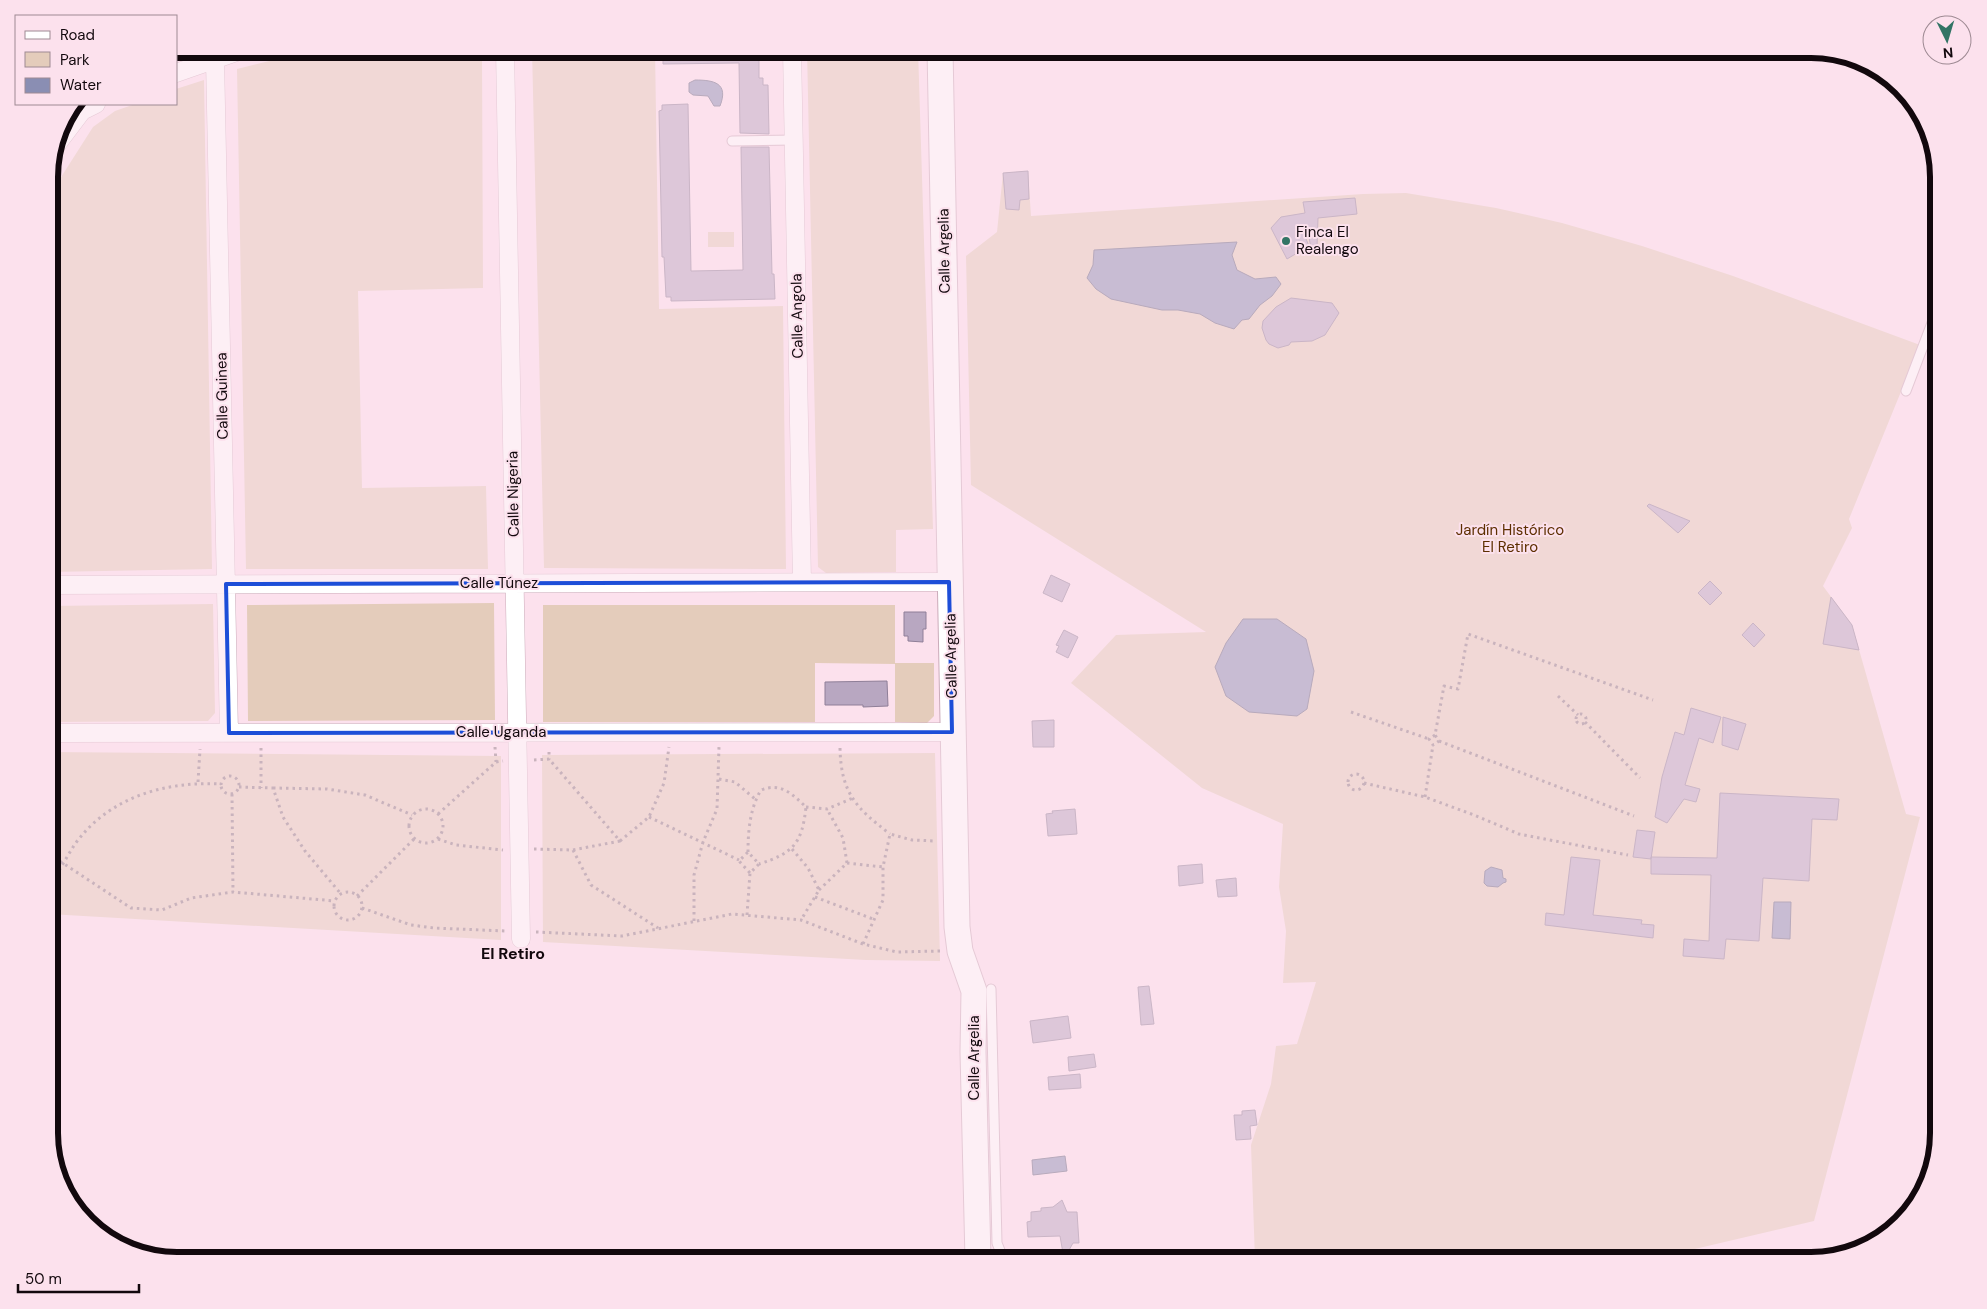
<svg xmlns="http://www.w3.org/2000/svg" width="1987" height="1309" font-family="'DM Sans',sans-serif">
  <style>
    .green { fill: #e4ccbb }
    .water { fill: #8a8eb3; stroke: #666681 }
    .building { fill: #b8a7c1; stroke: #8f7f98 }
    .lines { fill: none; stroke-linecap: round; stroke-linejoin: round }
    .lane-casing { stroke: #cbacba; stroke-width: 11 }
    .street-casing { stroke: #cbacba; stroke-width: 19 }
    .secondary-casing { stroke: #cbacba; stroke-width: 27 }
    .path { stroke: #8d7b83; stroke-width: 3; stroke-dasharray: 2.5 4; stroke-linecap: butt }
    .lane { stroke: #fff; stroke-width: 9 }
    .street { stroke: #fff; stroke-width: 18 }
    .secondary { stroke: #fff; stroke-width: 25 }
    .marked { fill: none; stroke: #1d4ed8; stroke-width: 4; stroke-linejoin: round }
    .poi-dot { fill: #327465; stroke: #fce1ed; stroke-width: 2 }
    .labels { text-anchor: middle; dominant-baseline: central; stroke-width: 4; stroke-linejoin: round; paint-order: stroke }
    .poi-label { font-size: 15px; fill: #12080d; stroke: #fce1ed; text-anchor: start }
    .street-label { font-size: 15px; fill: #12080d; stroke: #fce1ed }
    .park-label { font-size: 15px; fill: #5d2f01; stroke: #fce1ed }
    .neighbourhood-label { font-size: 16px; font-weight: bold; fill: #12080d; stroke: #fce1ed }
    .rim { fill: none; stroke: #12080d; stroke-width: 6 }
  </style>
  <rect width="100%" height="100%" fill="#fce1ed"/>
  <path class="green" d="M318 49H477L482 57 483 288 358 291 362 488 486 486 488 569H246L237 69Z
    M532 49H655L659 309 783 306 786 569 544 568Z
    M807 49H918L933 529 896 530V572L826 573 818 567Z
    M204 80 212 569 49 572V196L93 127 115 111 135 104H176V89Z
    M1028 171 1031 216 1363 194 1406 193 1496 208 1562 223 1642 246 1733 276 1920 345 1849 519 1852 528 1823 586 1852 625 1906 814 1920 817 1814 1221 1648 1260H1255L1251 1145 1271 1084 1276 1046 1297 1044 1316 982 1283 983 1286 931 1279 887 1283 824 1202 788 1071 683 1116 635 1206 632 971 485 966 256 997 232 1003 173Z
    M708 232H734V247H708Z
    M494 603 495 720 248 721 247 605Z
    M213 604 215 713 208 721 49 722V606Z
    M543 605H895V663H934V716L927 723 895 722V664L815 663V722H543Z
    M49 752 501 756V940L49 914Z
    M935 753 940 961 866 960 543 942 542 755Z"/>
  <path class="water" d="M695 80C714 80 729 83 720 106H714L708 96 693 95 689 92V83Z
    M1237 242 1232 255 1237 270 1255 279 1276 277 1281 284 1272 296 1260 305 1249 319 1242 320 1234 329 1215 323 1200 314 1178 310H1162L1111 299 1096 289 1087 278 1093 265 1094 250Z
    M1243 619H1277L1306 639 1314 671 1307 709 1297 716 1249 712 1226 696 1215 667 1226 643Z
    M1491 867 1502 870 1503 878 1506 879V882L1503 883 1498 887 1487 886 1484 883 1485 871Z
    M1774 902H1791L1790 939 1772 938Z
    M1065 1156 1067 1171 1033 1175 1032 1160Z"/>
  <path class="building" d="M663 49H759V78H763V85H768L769 134 740 133 739 63 663 64Z
    M688 104 691 271 743 270 741 147H769L772 274H774L775 299 671 301V297H666L664 257H662L659 111 662 110V105Z
    M1028 171 1029 199 1020 200 1019 210 1006 209 1003 173Z
    M1355 198 1357 214 1318 218 1317 247 1311 248 1308 232 1304 234 1309 246 1287 259 1271 228 1281 217 1305 213 1303 202Z
    M1291 298 1332 303 1339 313 1325 335 1312 341 1291 342 1289 345 1278 348 1269 344 1266 340 1262 328 1263 321 1276 307Z
    M1649 504 1690 521 1678 533 1647 506Z
    M1051 575 1070 584 1062 602 1043 593Z
    M1710 581 1722 593 1710 605 1698 593Z
    M1831 597 1852 625 1859 650 1823 644Z
    M904 612H926V629H923V642L908 641V636H904Z
    M1753 623 1765 635 1754 647 1742 635Z
    M1064 630 1078 637 1068 658 1056 652 1059 646 1056 645Z
    M887 681 888 706 863 707V705H825V682Z
    M1691 708 1721 717 1713 743 1699 738 1685 785 1700 789 1696 802 1684 799 1667 823 1655 817 1662 777 1675 732 1684 735Z
    M1723 717 1746 724 1738 750 1722 745Z
    M1054 720V747H1033L1032 721Z
    M1720 793 1839 799 1837 820 1812 819 1809 881 1763 878 1759 941 1726 939 1724 959 1683 956 1684 939 1709 941 1711 875 1651 874V857L1717 858Z
    M1075 809 1077 834 1048 836 1046 814 1053 813 1052 811Z
    M1637 830 1655 832 1651 859 1633 857Z
    M1571 857 1600 860 1593 915 1642 920 1641 924 1654 925 1653 938 1545 925 1546 913 1564 915Z
    M1202 864 1203 883 1179 886 1178 866Z
    M1236 878 1237 896 1218 897 1216 880Z
    M1149 986 1154 1024 1141 1025 1138 987Z
    M1068 1016 1071 1038 1033 1043 1030 1021Z
    M1094 1054 1096 1067 1069 1071 1068 1057Z
    M1080 1074 1081 1088 1049 1090 1048 1077Z
    M1255 1110 1257 1125 1250 1126 1251 1139 1236 1140 1234 1115H1242V1111Z
    M1062 1200 1067 1212H1077L1079 1243H1073L1064 1259 1060 1236 1028 1237 1027 1222 1031 1221V1212L1041 1211V1208L1053 1207Z"/>
  <g class="lines">
    <defs>
      <path id="lane" d="M732 141 793 140
        M1906 391 1938 307
        M991 989 997 1243 1003 1258 1006 1260"/>
      <path id="street" d="M505 49 521 939
        M792 49 802 582
        M215 59 229 733
        M176 73 245 49
        M54 148 82 111 96 104
        M49 585 949 582
        M49 733 952 732"/>
      <path id="secondary" d="M940 49 957 927 960 951 974 991 973 1052 978 1260"/>
    </defs>
    <use href="#lane" class="lane-casing"/>
    <use href="#street" class="street-casing"/>
    <use href="#secondary" class="secondary-casing"/>
    <path class="path" d="M1558 696 1578 715
      M1351 712 1429 739
      M1576 719a5 5 0 1 1 10 0a5 5 0 1 1-10 0Z
      M1585 722 1640 778
      M1435 735 1429 739 1433 745 1439 741 1435 735 1444 686 1458 689 1468 634 1653 700
      M1439 741 1634 816
      M495 747 496 762
      M261 748V788
      M840 748C841 793 856 808 890 834
      M534 760 549 759V748
      M1348 782a8 8 0 1 1 16 0a8 8 0 1 1-16 0Z
      M221 785a9 9 0 1 1 18 0a9 9 0 1 1-18 0Z
      M719 779 735 782 755 799
      M198 782 200 749
      M1364 783 1425 797 1474 815 1519 834 1628 855
      M239 787 273 788 283 817 305 851 341 894
      M273 788 327 789 365 795 412 815
      M232 794 233 892
      M1425 797 1433 745
      M806 807 827 809 853 798
      M409 826a17 17 0 1 1 34 0a17 17 0 1 1-34 0Z
      M438 814 496 762 503 761
      M649 817 739 860
      M438 839 456 845 503 850
      M620 841 649 817 664 783 669 747
      M534 849 573 850 620 841 549 759
      M792 849 808 868 819 890 801 920
      M573 850 591 885 658 928
      M748 852C748 831 750 808 761 790 781 782 792 794 806 807 802 843 794 853 759 864
      M49 854 131 908 162 910 191 898 233 892 335 901
      M847 863 883 867
      M49 887C58 873 66 858 75 844 109 797 165 781 221 784
      M819 890 847 863 843 838 827 809
      M334 906a14 14 0 1 1 28 0a14 14 0 1 1-28 0Z
      M357 896 414 839
      M815 897 873 919
      M362 908 411 925 434 928 505 931
      M747 915 750 873 759 864 748 852 739 861 750 873
      M694 921V875L703 842 717 809 719 747
      M536 932 622 936 732 914 801 920 863 944 897 952 940 951
      M863 944 883 900V867L890 834 912 840 935 841"/>
    <use href="#lane" class="lane"/>
    <use href="#street" class="street"/>
    <use href="#secondary" class="secondary"/>
  </g>
  <path d="M0 0H1987V1309H0ZM949 582 952 732 229 733 226 584Z" fill="#fce1ed" fill-opacity=".55" fill-rule="evenodd"/>
  <path class="marked" d="M949 582 952 732 229 733 226 584Z"/>
  <circle class="poi-dot" cx="1286" cy="241" r="5"/>
  <g class="labels">
    <g class="poi-label">
      <text x="1296" y="232">Finca El<tspan x="1296" dy="17">Realengo</tspan></text>
    </g>
    <g class="street-label">
      <text transform="translate(944 251) rotate(-91)">Calle Argelia</text>
      <text transform="translate(797 316) rotate(-91)">Calle Angola</text>
      <text transform="translate(222 396) rotate(-91)">Calle Guinea</text>
      <text transform="translate(513 494) rotate(-91)">Calle Nigeria</text>
      <text x="499" y="583">Calle Túnez</text>
      <text transform="translate(951 656) rotate(-91)">Calle Argelia</text>
      <text x="501" y="732">Calle Uganda</text>
      <text transform="translate(974 1058) rotate(-90)">Calle Argelia</text>
    </g>
    <g class="park-label">
      <text x="1510" y="530">Jardín Histórico<tspan x="1510" dy="17">El Retiro</tspan></text>
    </g>
    <g class="neighbourhood-label">
      <text x="513" y="953">El Retiro</text>
    </g>
  </g>
  <path d="M0 0H1987V1309H0ZM177 58H1811A119 119 0 0 1 1930 177V1133A119 119 0 0 1 1811 1252H177A119 119 0 0 1 58 1133V177A119 119 0 0 1 177 58Z" fill="#fce1ed" fill-rule="evenodd"/>
  <path class="rim" d="M177 58H1811A119 119 0 0 1 1930 177V1133A119 119 0 0 1 1811 1252H177A119 119 0 0 1 58 1133V177A119 119 0 0 1 177 58Z"/>
  <rect x="15" y="15" width="162" height="90" fill="#fce1ed" stroke="#9e8a93"/>
  <rect x="25" y="31" width="25" height="8" fill="#ffffff" stroke="#9e8a93"/>
  <text x="60" y="40" font-size="15" fill="#12080d">Road</text>
  <rect x="25" y="52" width="25" height="15" fill="#e4ccbb" stroke="#9e8a93"/>
  <text x="60" y="65" font-size="15" fill="#12080d">Park</text>
  <rect x="25" y="78" width="25" height="15" fill="#8a8eb3" stroke="#9e8a93"/>
  <text x="60" y="90" font-size="15" fill="#12080d">Water</text>
  <g transform="translate(1947 40) rotate(175)"><circle r="24" fill="#fce1ed" stroke="#9e8a93"/>
  <path d="M0-4L9 19L0 12L-9 19Z" fill="#327465"/>
  <text y="-8" font-size="14" font-weight="bold" text-anchor="middle" fill="#12080d">N</text>
  </g>
  <path d="M18 1284v8h121v-8" fill="none" stroke="#12080d" stroke-width="2.5"/>
  <text x="25" y="1284" font-size="15" fill="#12080d" stroke="#fce1ed" stroke-width="4" paint-order="stroke">50 m</text>
</svg>
